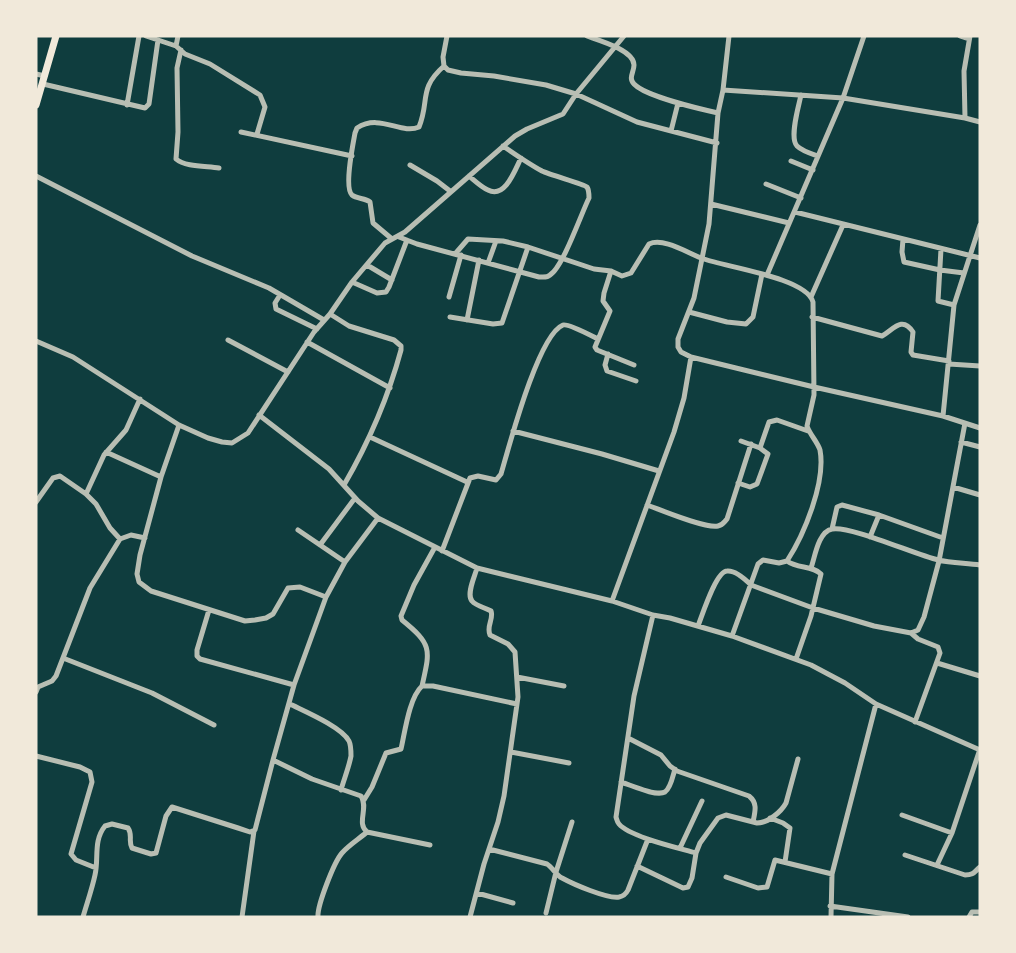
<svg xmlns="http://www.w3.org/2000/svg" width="1016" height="953" font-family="Mulish,sans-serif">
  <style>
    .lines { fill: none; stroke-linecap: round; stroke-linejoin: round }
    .minor { stroke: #b8beb3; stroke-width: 5 }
    .secondary { stroke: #f1e9da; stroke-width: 7 }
  </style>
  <rect width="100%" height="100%" fill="#0f3d3e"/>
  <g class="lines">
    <path class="minor" d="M146 36 176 46 185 54 210 64 260 95 265 107 257 134
      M447 36 443 57 444 66 448 70 461 73 494 76 546 85 576 94 637 122 717 143
      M587 36C598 40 634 50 634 65 634 72 628 78 634 84 645 96 700 109 718 113
      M729 36 723 90 718 113 709 224 694 298 678 339V347L681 352 691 357 814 387 943 416 980 428
      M960 36 969 39
      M176 46 178 36
      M181 50 177 68 178 132 176 159C185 167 207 166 219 168
      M36 74 45 76
      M43 84 145 108 149 104 158 40
      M723 90 843 98 965 118 980 122
      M801 95C799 105 789 138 797 146 802 151 812 154 818 156
      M127 105 139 36
      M965 118 964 71 970 36
      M671 131 678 103
      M241 132 352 156
      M791 161 813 170
      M410 165 437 181 450 191
      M36 176 192 256 269 288 324 320
      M469 176C474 180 481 187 488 190 505 199 515 170 521 158
      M766 184 801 198
      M711 204 789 223
      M795 212 980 258
      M399 237 417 244 539 277C543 277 547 278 550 275 563 267 581 214 589 198 589 195 589 190 587 187 584 184 550 175 542 171 529 164 516 155 503 146
      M392 239 373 223 370 202C365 198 357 199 352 195 344 188 353 144 355 133L357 128C380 113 401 135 419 127 430 100 418 89 444 66
      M903 239 902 252 904 262 940 270 964 273
      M941 249 938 301 954 305
      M455 254 468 239 503 241 528 247 594 269 611 271 622 276 631 273 649 244C664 237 689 254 704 259 726 267 807 278 813 302L814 395 807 426C810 435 817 441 820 450 826 482 804 535 787 561L779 563 763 560 758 564 732 636
      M488 263 496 241
      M367 265 392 280
      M611 271 604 293 603 301 610 311 595 347 597 350 634 365
      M767 275 843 98 864 36
      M352 282 377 293 386 292 389 287 407 240
      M280 295 275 303 276 309 317 329
      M449 297 461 255
      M811 297 843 225
      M689 312 727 322 746 324 753 317 762 274
      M330 314 349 326 394 340 401 346V350C388 398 369 442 344 485
      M450 317 493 324 502 323 528 247
      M812 317 882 336C893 330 902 315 913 332L911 352 913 355 949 361
      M467 320 479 260
      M228 340 288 372
      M36 341 73 357 179 425 208 438 222 442 232 443 248 433 314 332 330 314 352 282 385 243 405 232 515 136 527 129 563 114 576 94 624 36
      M307 342 390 388
      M608 354 605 365 607 371 636 381
      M949 364 980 366
      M259 415 329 469 358 501 378 518 477 568 612 601 653 615 670 618 732 636 811 665 845 683 876 704 980 750
      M943 416 954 305 980 225
      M179 425 161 477 140 555 137 574 139 582 151 591 245 621 255 620 266 618 273 614 288 588 300 587 326 597
      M513 431 602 454 659 471
      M370 437 467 482
      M961 442 980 447
      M760 448 769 422 777 420 808 431
      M106 452 161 477
      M738 483 750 487 757 484 768 454 760 448 741 441
      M953 487 980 495
      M86 494 104 455 126 430 140 399
      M36 502 53 478 60 476 86 494 96 504 110 528 120 539
      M647 505C661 510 706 529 718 526 723 525 724 522 727 519L751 444
      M832 529 837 507 842 505 879 515 943 538
      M298 530 345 562
      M870 537 879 515
      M320 545 355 498
      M442 551 470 478 478 476 496 480 501 474C509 447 538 335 563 325 568 323 592 336 598 339
      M787 561C798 569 812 565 821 574L811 616 796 659
      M811 568C815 557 818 532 832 529 849 525 916 555 938 560 951 563 966 563 980 565
      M612 601 674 432 684 398 691 357
      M209 610 197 650V656L200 659 294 685
      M653 615 634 696 616 817C617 820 617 822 619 824 630 837 679 848 696 853
      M698 626C702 616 716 571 727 571 736 570 746 580 751 585L813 608 874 626 911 633 918 630 924 617 939 561 965 423
      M911 633 918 639 938 647 940 653 915 722
      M63 658 152 693 214 725
      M937 663 980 676
      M517 677 564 686
      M422 686C430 650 433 645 402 620L401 616 414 585 435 547
      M36 692 38 687 52 681 56 676 90 588 120 539 131 535 145 538
      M290 704C304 711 342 727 349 741 351 745 351 752 351 756 349 767 344 779 341 790
      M628 738 661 755 670 766 677 771 749 796C758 803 755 812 753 822
      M511 752 569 763
      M36 756 80 767 90 772 92 782 71 854 76 860 96 868
      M273 760 312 779 361 796C369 808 356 823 367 832L430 845
      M621 782C631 785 656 797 665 792 671 788 673 775 675 769
      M364 800 372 787 386 753 401 749C405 732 409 698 422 686H433L517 704
      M902 815 952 833
      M770 818 783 823 790 828 785 862
      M680 848 702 801
      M489 849 547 864C553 868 556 875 562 878 573 884 607 899 619 897 624 896 626 894 628 890L648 839
      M905 855 965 875C974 875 974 872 980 867
      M937 865 952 833 980 749
      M637 866 683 888 688 887 692 878 696 853 700 843 718 818 726 815 757 823C768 823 781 812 786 803L798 759
      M726 877 758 888 767 887 775 860 832 874
      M477 893 513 903
      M830 906 908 917
      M546 913 556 872 572 822
      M83 917C87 903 92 889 95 875 99 858 93 841 105 826L112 824 128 828C133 835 128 841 132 848L151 854 156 853 166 816 172 807 238 828 250 832 255 830 273 760 294 685 326 597 345 562 378 518
      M242 917 254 831
      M318 917C317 906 334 862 342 853 349 845 359 839 367 832
      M470 917 484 864 498 822 504 796 518 697 515 652 508 644 490 635C486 626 494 619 491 611 486 608 476 606 472 601 466 594 475 576 477 568
      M831 917 832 874 876 704
      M969 917 972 912H980"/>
    <path class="secondary" d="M36 105 56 36"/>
  </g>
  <rect width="1016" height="953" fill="none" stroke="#f1e9da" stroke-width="75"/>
</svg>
